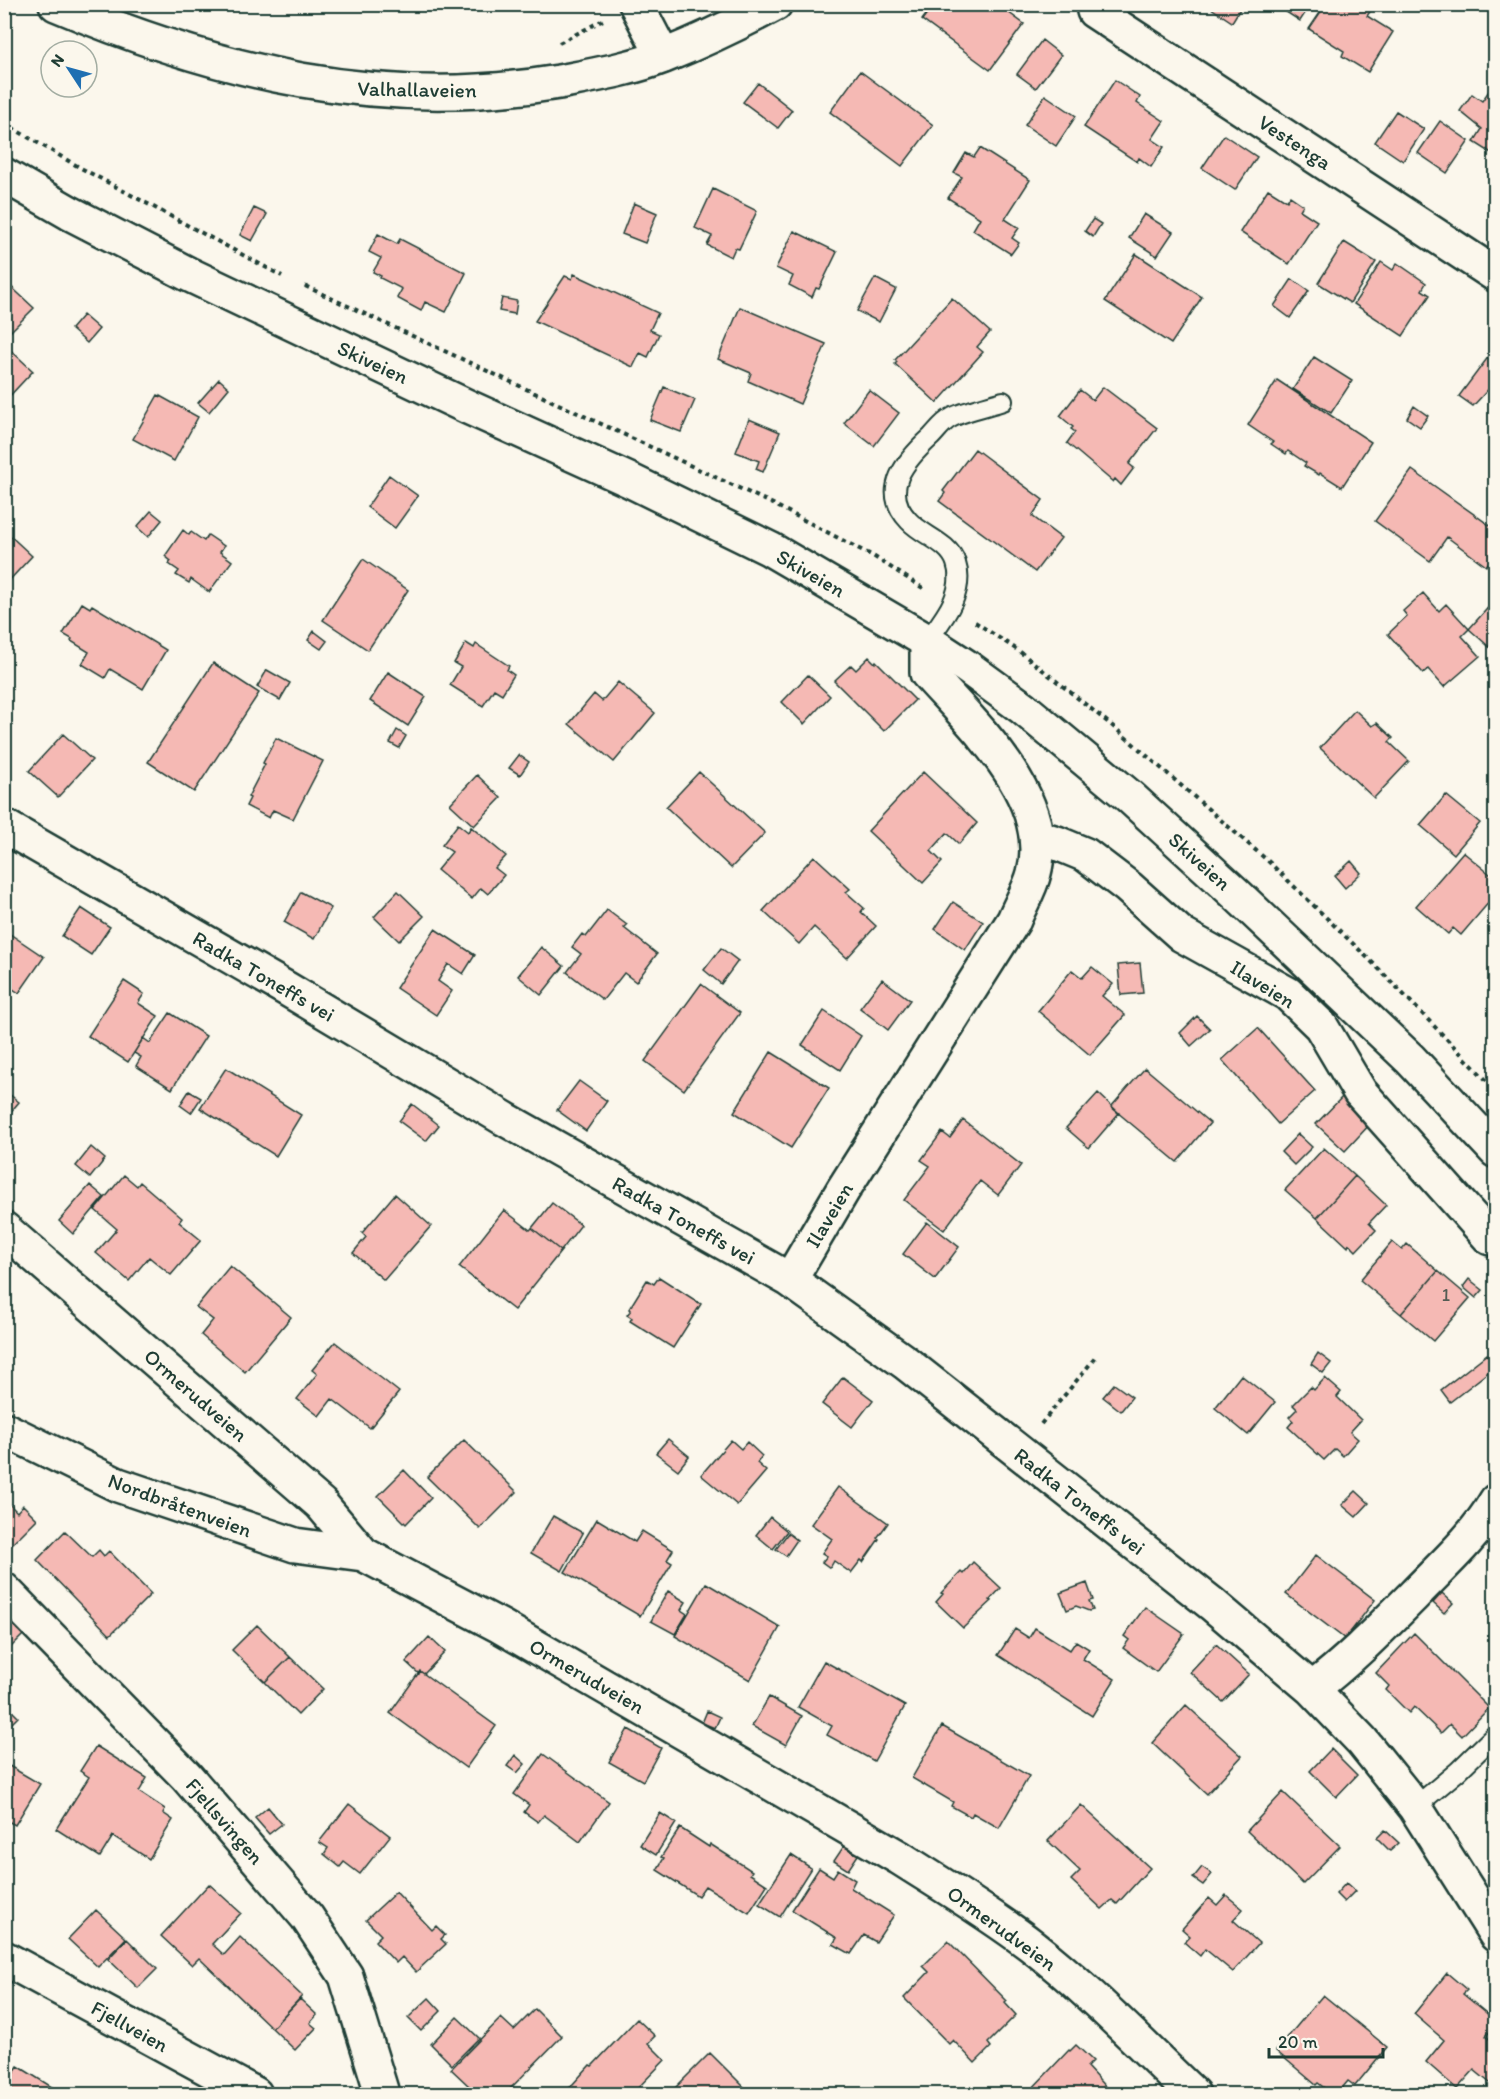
<svg xmlns="http://www.w3.org/2000/svg" width="1500" height="2099" font-family="Itim,sans-serif">
  <style>
    .building { fill: #f5b9b4; stroke: #1f3d34; stroke-width: 1.5 }
    .lines { fill: none; stroke-linecap: round; stroke-linejoin: round }
    .lane-casing { stroke: #1f3d34; stroke-width: 22 }
    .street-casing { stroke: #1f3d34; stroke-width: 38 }
    .secondary-casing { stroke: #1f3d34; stroke-width: 38 }
    .path { stroke: #1f3d34; stroke-width: 4; stroke-dasharray: 4.5 4.5; stroke-linecap: butt }
    .lane { stroke: #fbf7ec; stroke-width: 18 }
    .street { stroke: #fbf7ec; stroke-width: 33 }
    .secondary { stroke: #fbf7ec; stroke-width: 33 }
    .labels { text-anchor: middle; dominant-baseline: central; stroke-width: 4.5; stroke-linejoin: round; paint-order: stroke }
    .number-label { font-size: 18px; fill: #545c54 }
    .street-label { font-size: 21px; fill: #1f3d34; stroke: #fbf7ec }
  </style>
  <rect width="100%" height="100%" fill="#fbf7ec"/>
  <filter id="ink" filterUnits="userSpaceOnUse"><feTurbulence type="fractalNoise" baseFrequency=".0167" numOctaves="2"/><feDisplacementMap in="SourceGraphic" scale="12" xChannelSelector="R" yChannelSelector="G"/><feConvolveMatrix kernelMatrix="1 2 1 2 8 2 1 2 1" color-interpolation-filters="sRGB"/></filter>
  <g filter="url(#ink)">
    <path class="building" d="M934 4H997L1024 24 990 70 922 20Z
      M1205 4H1243L1232 22Z
      M1283 4H1311L1300 21 1280 8Z
      M1326 4H1375L1367 16 1393 32 1368 72 1342 56 1344 51 1309 29Z
      M1042 40 1061 55 1036 88 1017 74Z
      M860 71 933 125 902 166 830 112Z
      M1115 80 1140 97 1137 103 1164 121 1152 139 1164 147 1151 167 1139 158 1137 162 1084 127Z
      M1496 81V156L1474 142 1482 129 1460 111 1472 94 1482 101Z
      M758 83 792 110 778 128 743 102Z
      M1045 95 1076 116 1056 146 1025 125Z
      M1396 111 1424 129 1403 161 1375 142Z
      M1440 121 1469 141 1447 173 1418 153Z
      M1224 135 1257 157 1235 190 1202 168Z
      M980 148 1030 180 1005 219 1019 228 1012 238 1019 243 1011 254 973 230 980 218 948 198 962 177 954 173 966 153 974 157Z
      M713 189 757 211 739 249 735 248 731 257 707 245 712 236 695 228Z
      M1268 189 1287 201 1290 196 1303 205 1300 210 1317 221 1289 264 1240 232Z
      M634 203 657 213 645 243 622 234Z
      M254 208 267 214 252 241 240 235Z
      M1144 214 1173 232 1157 256 1129 238Z
      M1093 219 1101 224 1093 237 1085 231Z
      M794 231 837 252 819 289 816 288 812 297 789 285 793 276 776 268Z
      M378 234 397 244 400 239 466 273 446 312 425 302 421 311 397 298 402 289 380 278 381 276 373 272 381 258 369 252Z
      M1344 242 1376 262 1350 303 1318 283Z
      M1136 254 1202 297 1171 344 1105 301Z
      M1381 262 1393 270 1397 263 1426 283 1422 290 1430 295 1403 336 1354 304Z
      M574 274 658 313 650 330 659 334 648 357 640 353 633 367 535 321 565 276 572 279Z
      M875 278 896 289 879 322 857 311Z
      M1292 279 1309 291 1290 318 1274 306Z
      M4 280 34 308 4 338Z
      M502 298 517 301 515 314 499 311Z
      M952 298 990 332 977 347 983 352 937 403 895 364 897 362 895 360Z
      M740 307 826 344 800 404 748 381 751 373 718 359Z
      M83 315 99 329 87 343 71 329Z
      M4 344 33 371 4 402Z
      M1492 352 1496 354V381L1473 406 1459 396Z
      M1314 357 1352 381 1331 413 1293 389Z
      M219 379 229 388 209 412 198 403Z
      M1277 380 1371 442 1342 487 1320 473 1319 475 1304 466 1306 463 1288 451 1286 454 1271 444 1273 442 1248 425Z
      M664 387 695 400 681 432 650 420Z
      M1103 387 1157 428 1129 464 1134 468 1121 485 1115 479 1113 482 1067 443 1075 432 1071 429 1073 427 1060 416 1080 390 1093 400Z
      M869 390 899 413 874 446 844 423Z
      M158 395 198 417 174 461 133 439Z
      M1414 406 1428 416 1420 427 1407 418Z
      M749 419 780 432 763 472 756 469 759 461 736 452Z
      M975 449 1043 500 1032 516 1061 538 1035 572 939 501 945 493 943 491Z
      M1412 470 1496 530V553L1486 566 1447 537 1430 561 1375 521Z
      M389 475 418 496 395 528 367 507Z
      M151 511 162 520 148 537 137 527Z
      M4 530 32 556 4 586Z
      M183 530 189 535 191 532 204 541 208 535 224 546 220 552 232 561 209 592 191 579 189 583 176 575 179 571 169 564 171 561 165 556Z
      M363 559 408 590 368 650 323 620Z
      M1423 593 1439 611 1446 604 1469 629 1462 636 1480 656 1444 687 1428 669 1423 673 1388 634 1407 616 1403 611Z
      M1495 600 1496 651 1495 652 1469 629Z
      M82 603 90 608 92 605 166 650 143 689 110 669 105 678 82 664 89 652 71 641 72 639 63 634Z
      M314 631 327 641 321 649 308 640Z
      M466 643 474 648 476 644 509 666 507 670 514 675 502 694 494 689 483 706 450 685 461 667 454 663Z
      M869 657 875 663 876 661 915 700 884 731 834 681 851 665 856 670Z
      M213 663 259 693 194 792 148 762Z
      M267 670 290 683 280 700 257 687Z
      M388 672 426 697 408 726 370 701Z
      M808 675 830 696 804 724 782 702Z
      M618 682 655 713 614 762 569 724 594 694 602 701Z
      M1355 710 1372 726 1377 723 1393 738 1389 742 1409 761 1374 798 1320 748Z
      M397 730 406 736 399 748 390 743Z
      M63 734 92 760 58 797 29 771Z
      M276 738 323 761 293 819 273 810 269 818 246 806 250 798 248 797 265 764 263 763Z
      M519 755 529 762 520 775 509 768Z
      M699 772 765 833 731 868 666 807Z
      M923 772 977 823 959 844 947 833 931 851 942 862 923 883 868 831Z
      M477 775 501 798 474 826 450 804Z
      M1446 795 1480 823 1454 854 1420 825Z
      M458 824 468 832 471 827 506 856 495 868 504 875 488 894 481 888 472 899 437 870 452 852 442 845Z
      M1463 852 1496 879V894L1461 935 1453 928 1448 934 1416 906Z
      M814 856 850 889 846 892 864 908 861 912 876 926 847 958 814 927 799 944 763 911Z
      M1351 861 1361 873 1345 888 1335 876Z
      M398 891 424 916 399 941 374 917Z
      M301 892 331 908 314 939 284 922Z
      M953 902 983 922 965 950 935 929Z
      M81 908 110 927 91 955 62 936Z
      M607 910 627 925 624 928 657 954 636 982 624 973 603 1000 567 972 581 954 572 947 582 934 586 937Z
      M435 929 475 955 463 974 448 964 438 981 452 991 436 1015 396 988Z
      M4 930 44 957 19 993 4 983Z
      M541 947 564 966 541 995 518 976Z
      M721 948 738 961 721 984 704 970Z
      M1140 963 1143 993 1121 995 1118 965Z
      M1092 967 1113 984 1102 996 1125 1015 1090 1055 1038 1011 1072 970 1082 978Z
      M882 979 910 1000 888 1030 860 1008Z
      M124 981 144 994 138 1003 158 1016 128 1062 88 1036Z
      M701 984 740 1013 684 1090 645 1061Z
      M824 1011 861 1036 840 1070 802 1045Z
      M170 1013 206 1036 172 1089 136 1066 141 1057 134 1053 143 1038 150 1043Z
      M1197 1016 1210 1029 1191 1046 1180 1033Z
      M1258 1028 1315 1091 1278 1124 1222 1060Z
      M771 1052 829 1088 791 1148 734 1112Z
      M226 1068 301 1115 276 1156 200 1108Z
      M1145 1068 1210 1123 1177 1162 1111 1107Z
      M579 1081 607 1101 586 1131 557 1110Z
      M4 1090 19 1102 4 1120Z
      M189 1091 201 1098 191 1113 180 1105Z
      M1098 1093 1119 1113 1089 1148 1066 1128Z
      M1344 1095 1372 1122 1345 1151 1316 1124Z
      M412 1104 439 1125 426 1141 399 1121Z
      M963 1120 1021 1165 998 1195 980 1181 944 1230 904 1200 930 1166 921 1160 942 1132 950 1138Z
      M1298 1134 1312 1147 1294 1165 1281 1152Z
      M91 1147 105 1159 90 1178 76 1166Z
      M1324 1148 1355 1176 1317 1218 1285 1190Z
      M124 1175 137 1186 140 1182 182 1218 179 1222 201 1240 171 1275 149 1257 129 1281 96 1253 117 1229 95 1210Z
      M1355 1176 1386 1205 1369 1223 1376 1230 1356 1251 1349 1244 1348 1247 1317 1218Z
      M90 1185 104 1197 73 1234 59 1221Z
      M395 1194 431 1226 384 1280 353 1253 366 1237 362 1233Z
      M552 1203 581 1225 561 1251 532 1228Z
      M504 1210 530 1230 532 1228 561 1251 514 1310 459 1267Z
      M927 1222 959 1247 935 1279 903 1254Z
      M1392 1242 1402 1250 1407 1244 1438 1271 1401 1314 1360 1280Z
      M230 1266 291 1317 245 1372 201 1335 213 1320 196 1307Z
      M1438 1271 1470 1298 1433 1341 1401 1314Z
      M659 1277 701 1304 673 1348 630 1321 632 1318 627 1315 631 1310 629 1309 647 1280 654 1284Z
      M1469 1279 1483 1290 1476 1298 1463 1287Z
      M335 1342 399 1392 370 1428 332 1399 319 1416 297 1399 317 1374 312 1370Z
      M1318 1353 1331 1363 1323 1373 1311 1364Z
      M1487 1354 1496 1366 1450 1402 1441 1390Z
      M1241 1375 1275 1402 1248 1435 1215 1408Z
      M843 1377 873 1400 852 1427 822 1404Z
      M1325 1378 1341 1392 1337 1397 1361 1420 1350 1432 1358 1439 1343 1456 1335 1449 1324 1460 1288 1427 1293 1421 1289 1417 1297 1409 1293 1405 1311 1387 1314 1390Z
      M1114 1384 1132 1397 1121 1411 1103 1397Z
      M668 1439 689 1456 678 1470 656 1453Z
      M464 1440 517 1492 480 1529 427 1477Z
      M731 1440 741 1449 747 1442 762 1456 757 1463 766 1471 737 1505 701 1475Z
      M404 1470 431 1498 406 1524 378 1496Z
      M838 1487 888 1523 877 1538 879 1539 863 1562 861 1560 851 1573 834 1561 830 1568 822 1562 827 1556 822 1553 832 1539 811 1524Z
      M1356 1491 1369 1503 1356 1517 1342 1505Z
      M4 1499 17 1512 23 1505 37 1519 4 1552Z
      M553 1516 583 1533 562 1571 531 1553Z
      M770 1517 787 1531 773 1549 756 1535Z
      M597 1519 635 1542 642 1531 673 1550 667 1560 672 1563 640 1616 565 1572Z
      M65 1531 92 1557 99 1550 104 1556 109 1551 151 1594 110 1635 37 1560Z
      M788 1533 797 1540 786 1556 776 1549Z
      M1316 1555 1375 1600 1345 1639 1286 1594Z
      M973 1562 1001 1588 990 1600 992 1601 963 1628 936 1602 943 1594 941 1593 961 1572 963 1574Z
      M706 1583 780 1627 750 1680 675 1636Z
      M1087 1583 1093 1600 1089 1601 1093 1610 1089 1611 1076 1606 1067 1610 1060 1593Z
      M668 1591 686 1602 681 1610 687 1614 675 1634 651 1621Z
      M1442 1593 1453 1603 1444 1613 1433 1603Z
      M1145 1607 1184 1634 1156 1672 1123 1648 1129 1640 1124 1636Z
      M9 1617 25 1633 4 1654V1622Z
      M257 1625 290 1657 265 1682 232 1650Z
      M1035 1628 1070 1650 1076 1641 1089 1649 1083 1659 1115 1679 1092 1716 998 1655 1015 1629 1029 1638Z
      M1414 1633 1489 1708 1462 1736 1450 1724 1441 1733 1414 1707 1409 1713 1386 1690 1389 1686 1376 1673Z
      M429 1637 445 1652 424 1674 420 1671 419 1674 406 1662Z
      M1216 1644 1249 1674 1223 1702 1190 1672Z
      M290 1657 323 1689 298 1715 265 1682Z
      M824 1661 905 1706 874 1761 827 1735 832 1726 798 1707Z
      M420 1671 496 1726 466 1768 390 1713Z
      M769 1697 802 1716 786 1745 752 1726Z
      M4 1703 18 1717 4 1731Z
      M1186 1705 1242 1756 1207 1794 1152 1743Z
      M707 1711 720 1717 715 1728 702 1723Z
      M942 1726 1029 1776 999 1828 973 1813 971 1817 951 1806 953 1802 912 1778Z
      M628 1729 661 1748 643 1781 609 1762Z
      M96 1746 147 1778 139 1792 165 1809 163 1813 173 1820 149 1859 113 1836 100 1857 56 1829 89 1777 80 1771Z
      M1331 1749 1357 1775 1336 1797 1310 1771Z
      M543 1754 609 1802 580 1842 544 1815 538 1822 524 1812 529 1805 514 1794Z
      M515 1755 525 1764 517 1773 507 1766Z
      M4 1763 40 1784 15 1825 4 1819Z
      M1283 1792 1340 1846 1303 1884 1247 1831Z
      M349 1804 390 1836 360 1874 344 1862 340 1867 324 1854 328 1848 319 1842Z
      M1081 1805 1150 1868 1117 1904 1112 1900 1102 1909 1071 1880 1080 1871 1048 1841Z
      M268 1807 282 1824 269 1834 255 1818Z
      M660 1813 676 1823 656 1855 640 1845Z
      M680 1828 709 1847 710 1844 752 1871 750 1874 767 1885 749 1913 705 1886 698 1896 657 1870 664 1858 661 1857Z
      M1385 1830 1399 1843 1390 1851 1377 1838Z
      M844 1846 858 1855 848 1870 834 1861Z
      M791 1855 811 1868 780 1917 759 1904Z
      M1202 1867 1212 1874 1203 1885 1193 1878Z
      M819 1868 833 1877 838 1869 855 1880 851 1888 894 1915 876 1942 864 1935 851 1954 833 1944 837 1938 792 1910Z
      M1346 1883 1355 1891 1344 1902 1336 1894Z
      M209 1884 241 1913 212 1944 224 1955 240 1937 302 1996 272 2028 199 1958 192 1965 161 1936Z
      M396 1892 432 1930 436 1926 445 1935 441 1939 446 1944 416 1972 402 1957 396 1963 375 1941 381 1935 366 1920Z
      M1226 1895 1243 1909 1233 1920 1259 1943 1233 1972 1205 1949 1200 1956 1184 1942 1190 1936 1182 1929 1209 1898 1217 1905Z
      M96 1910 126 1938 98 1967 68 1939Z
      M127 1939 157 1969 138 1988 108 1959Z
      M948 1941 1007 2001 1005 2003 1016 2015 988 2043 991 2047 975 2063 953 2040 949 2044 904 1998 929 1972 923 1966Z
      M1447 1973 1467 1990 1463 1994 1496 2021V2025L1486 2036 1496 2045V2088L1474 2070 1457 2089 1426 2062 1444 2040 1414 2014Z
      M1323 1995 1387 2047 1355 2086 1348 2081 1337 2094H1332L1318 2083 1316 2085 1276 2051Z
      M429 1998 441 2011 421 2031 408 2018Z
      M300 1999 317 2015 310 2023 316 2028 295 2050 272 2028Z
      M535 2009 562 2036 505 2094H462L469 2086 451 2069 501 2018 514 2030Z
      M457 2017 479 2038 452 2065 431 2044Z
      M637 2019 655 2036 648 2043 665 2060 632 2094H564L590 2065 592 2066Z
      M1076 2045 1093 2061 1087 2067 1110 2092 1108 2094H1027L1069 2050 1070 2051Z
      M710 2053 745 2088 739 2094H669Z
      M18 2066 63 2094H4V2088Z"/>
    <g class="lines">
      <defs>
        <path id="lane" d="M927 641C943 619 966 593 956 563 949 542 923 536 909 521 879 490 906 460 931 437 937 431 943 422 951 418 963 411 988 406 1003 401
          M1415 1807 1458 1771 1496 1734"/>
        <path id="street" d="M636 4 663 56
          M1094 11 1496 275
          M4 826 287 989 505 1119 790 1280 906 1363 1212 1604 1312 1689 1362 1741 1415 1807 1496 1935
          M1037 837 1057 843 1086 855 1128 887 1182 935 1288 994 1321 1026 1360 1092 1490 1238
          M4 1229 321 1504 363 1554 500 1626 900 1858C944 1886 989 1913 1031 1945 1089 1990 1140 2044 1193 2094
          M790 1280 843 1190 1014 920C1020 905 1030 889 1034 873 1054 797 972 724 927 673V641
          M4 1429 118 1485 295 1545 363 1554
          M4 1590 186 1776 307 1917 346 1976 381 2090 380 2094
          M1312 1689C1349 1661 1381 1628 1414 1595 1442 1566 1475 1537 1496 1501
          M4 1958 255 2094"/>
        <path id="secondary" d="M56 4C220 73 381 112 559 82 594 75 631 69 664 56 702 41 739 23 775 4
          M4 175 70 213 188 274 468 407 629 480 770 549 927 641 967 667 1023 708 1130 797 1236 894 1410 1059 1496 1151"/>
      </defs>
      <use href="#lane" class="lane-casing"/>
      <use href="#street" class="street-casing"/>
      <use href="#secondary" class="secondary-casing"/>
      <path class="path" d="M559 43 605 19
        M4 123 79 167 282 276
        M305 286 771 503 873 556 926 590
        M975 622 1019 651 1115 728 1268 861 1379 969 1496 1090
        M1041 1424 1095 1358"/>
      <use href="#lane" class="lane"/>
      <use href="#street" class="street"/>
      <use href="#secondary" class="secondary"/>
    </g>
  </g>
  <g class="labels">
    <g class="number-label">
      <text x="1446" y="1295">1</text>
    </g>
    <g class="street-label">
      <text transform="translate(417 89) rotate(1)">Valhallaveien</text>
      <text transform="translate(1295 142) rotate(33)">Vestenga</text>
      <text transform="translate(373 362) rotate(25)">Skiveien</text>
      <text transform="translate(811 573) rotate(30)">Skiveien</text>
      <text transform="translate(1200 861) rotate(42)">Skiveien</text>
      <text transform="translate(264 976) rotate(30)">Radka Toneffs vei</text>
      <text transform="translate(1263 984) rotate(32)">Ilaveien</text>
      <text transform="translate(829 1215) rotate(-59)">Ilaveien</text>
      <text transform="translate(684 1220) rotate(29)">Radka Toneffs vei</text>
      <text transform="translate(196 1395) rotate(41)">Ormerudveien</text>
      <text transform="translate(1080 1501) rotate(38)">Radka Toneffs vei</text>
      <text transform="translate(180 1505) rotate(20)">Nordbråtenveien</text>
      <text transform="translate(587 1676) rotate(30)">Ormerudveien</text>
      <text transform="translate(225 1821) rotate(49)">Fjellsvingen</text>
      <text transform="translate(1002 1928) rotate(36)">Ormerudveien</text>
      <text transform="translate(130 2026) rotate(29)">Fjellveien</text>
    </g>
  </g>
  <rect width="1500" height="2099" fill="none" stroke="#fbf7ec" stroke-width="24"/>
  <rect x="12" y="12" width="1476" height="2075" fill="none" stroke="#1f3d34" stroke-width="2" filter="url(#ink)"/>
  <g transform="translate(69 69) rotate(306)"><circle r="28" fill="#fbf7ec" stroke="#a3ada2" stroke-width="1.5"/>
  <path d="M0-4.5L10 22L0 15L-10 22Z" fill="#1f6fb2"/>
  <text y="-9" font-size="16" font-weight="bold" text-anchor="middle" fill="#1f3d34">N</text>
  </g>
  <path d="M1269 2048v9h114v-9" fill="none" stroke="#1f3d34" stroke-width="3"/>
  <text x="1278" y="2048" font-size="18" fill="#1f3d34" stroke="#fbf7ec" stroke-width="4.5" paint-order="stroke">20 m</text>
</svg>
